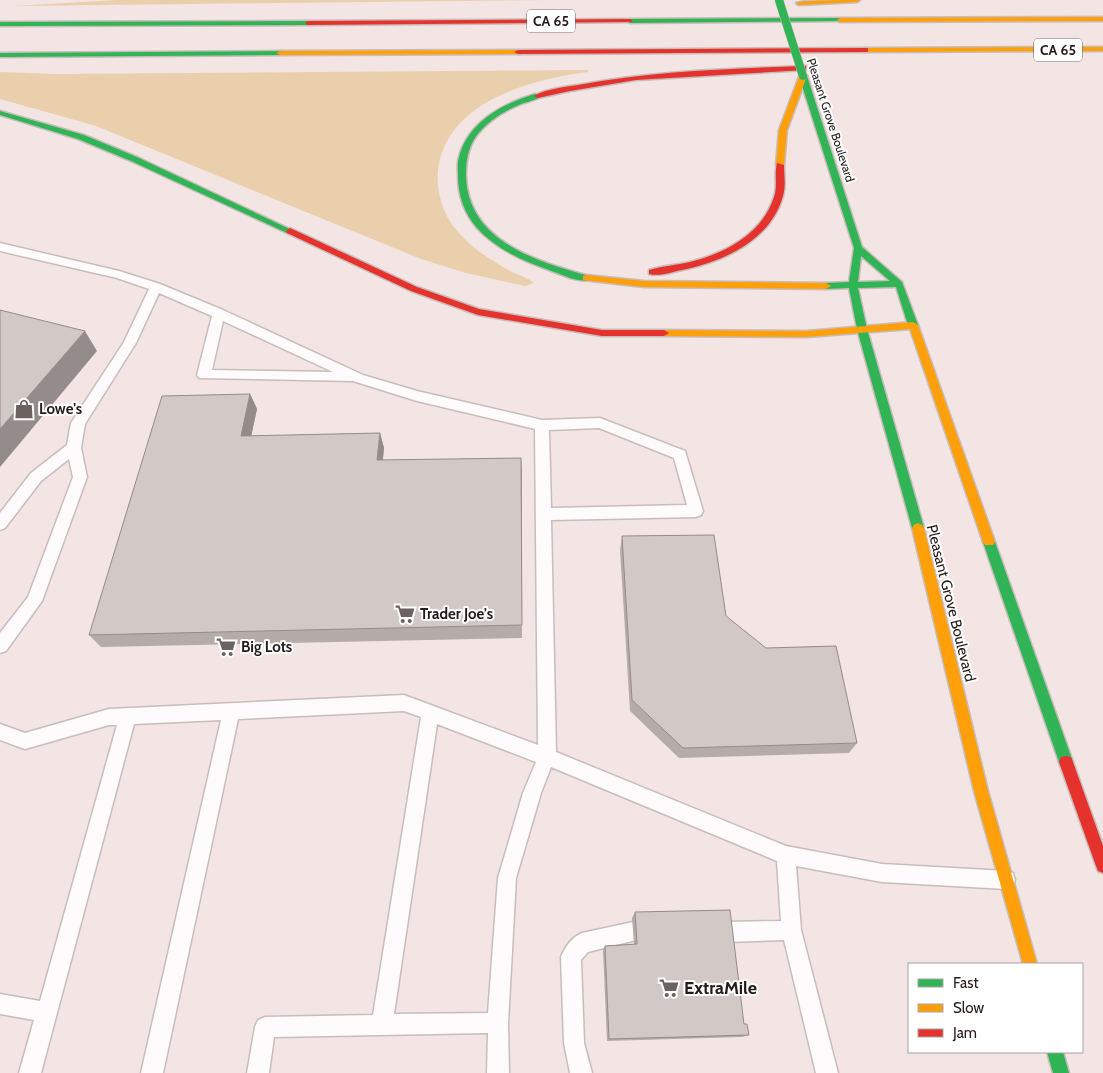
<svg xmlns="http://www.w3.org/2000/svg" width="1103" height="1073" font-family="Cabin,sans-serif">
  <style>
    .green { fill: #eacfac }
    .lines { fill: none; stroke-linecap: round; stroke-linejoin: round }
    .lane-casing { stroke: #c8bdbb; stroke-width: 3 }
    .fast-casing { stroke: #c8bdbb; stroke-width: 3 }
    .slow-casing { stroke: #c8bdbb; stroke-width: 3 }
    .jam-casing { stroke: #c8bdbb; stroke-width: 3 }
    .lane { fill: #fdfbfb; fill-rule: evenodd }
    .fast { fill: #30b455; fill-rule: evenodd }
    .slow { fill: #ff9f0a; fill-rule: evenodd }
    .jam { fill: #e5322d; fill-rule: evenodd }
    .fast-bridge-casing { stroke: #c8bdbb; stroke-width: 9; stroke-linecap: butt }
    .fast-bridge { stroke: #30b455; stroke-width: 8 }
    .wall { fill: #b5aca9 }
    .shaded-wall { fill: #938c8a }
    .building { fill: #d2c8c5; stroke: #938c8a }
    .labels { text-anchor: middle; dominant-baseline: central; stroke-width: 4; stroke-linejoin: round; paint-order: stroke }
    .far-street-label { font-size: 12px; fill: #241b1a; stroke: #fff }
    .shield { fill: #fff; stroke: #665f5f; stroke-width: 1 }
    .shield-label { font-size: 14px; font-weight: bold; fill: #241b1a }
    .poi-label { font-size: 15px; font-weight: bold; fill: #241b1a; stroke: #fff; text-anchor: start }
    .street-label { font-size: 15px; fill: #241b1a; stroke: #fff }
    .near-poi-label { font-size: 18px; font-weight: bold; fill: #241b1a; stroke: #fff; text-anchor: start }
  </style>
  <rect width="100%" height="100%" fill="#f3e5e3"/>
  <path class="green" d="M117 0H547L13 6Z
    M588 70V72C531 79 446 102 438 170 436 190 442 211 454 227 470 248 492 261 514 273 522 276 528 278 534 283L525 286 466 273 421 259 96 126 0 99V72L57 74Z"/>
  <g class="lines">
    <defs>
      <path id="lane" d="M0 243 119 271 160 284 223 310 363 375 417 391 542 420 600 418 685 451 703 511 701 515 696 517 551 520 556 752 786 846 882 864 1006 871 1013 873 1015 880 1013 887 1006 889 882 882 796 866 801 930 838 1073H816L784 940 727 942 720 939 717 932 720 925 727 922 781 921 777 861 551 767 541 793 516 878 508 1023 509 1073H487L488 1033 274 1037 269 1073H247L255 1027 258 1020 265 1017 373 1015 421 717 404 711 238 719 163 1073H141L221 720 134 724 41 1073H19L34 1020 0 1014V994L40 1001 117 725H109L25 749 0 740V724L25 733 109 709 404 695 538 745 535 429 417 401 353 381 199 378 197 375 212 316 159 293 136 343 85 424 81 448 87 477 42 601 6 651 0 653V633L28 597 73 477 69 459 41 481 5 528 0 530V513L31 473 67 445 71 423 124 342 149 289 117 278 0 251ZM223 321 333 372 212 370ZM599 428 674 458 687 505 551 508 549 430ZM437 724 536 762 523 793 498 878 488 1013 394 1014Z
        M633 922 640 925 643 932 640 939 588 952 581 960 584 1043 592 1073H570L564 1043 561 957C565 947 572 937 582 933Z"/>
      <path id="fast" d="M840 18 842 19V21L630 23 627 21 630 19Z
        M0 22 308 21 311 23 308 25 0 26Z
        M283 51 284 53 280 55 0 57V53Z
        M800 74 807 76 862 247 902 282 918 325 913 328 908 325 896 287 858 288 867 329 924 528 922 531H914L912 528 857 329 849 288 826 289 821 286 826 283 849 282 854 248 799 76ZM861 256 890 281 858 282Z
        M535 94 542 96C536 100 527 102 521 104 504 111 488 121 477 135 468 147 466 160 466 175 467 241 536 261 589 276V280C578 283 560 274 549 270 523 261 496 249 477 228 464 213 458 195 458 176 458 169 457 163 459 157 468 122 504 103 535 94Z
        M0 111 84 135 137 157 294 231 290 234 287 233 131 161 78 139 0 115Z
        M989 537 993 539 995 542 1073 762 1071 767 1066 768 1061 767 1059 762 983 542 985 539Z
        M1047 1052H1063L1069 1073H1053Z"/>
      <path id="slow" d="M860 0 857 2 799 5 796 3C805 0 847 0 860 0Z
        M1103 17V21L840 22 837 20 840 18Z
        M1103 47V51L865 52 861 50 865 48Z
        M518 50 522 52 521 54 280 55 276 53 280 51Z
        M800 74 807 76 787 130 784 165 780 167 776 165 779 130Z
        M586 275 644 281 826 283 831 286 826 289 644 287 583 280V276Z
        M913 322 918 325 995 542 993 545H985L983 542 910 329 807 337 664 336 659 333 664 330 807 331Z
        M918 523 922 525 924 528 988 791 1037 964H1023L974 791 912 528 914 525Z"/>
      <path id="jam" d="M630 19 632 20V22L308 25 305 23 308 21Z
        M865 48H868V52L518 54 514 52 518 50Z
        M803 66H806V70L636 80 570 91 538 98 534 96C545 89 565 87 578 85 653 71 728 69 803 66Z
        M777 163 784 165C784 175 786 186 783 196 771 239 727 260 687 269 675 271 660 277 649 274V270C662 266 677 265 690 262 726 253 762 234 774 197 778 186 774 174 777 163Z
        M290 228 417 287 479 309 602 330H664L669 333 664 336H602L478 315 411 291 287 233 286 231Z
        M1066 756 1071 757 1073 762 1103 846V873L1098 871 1096 866 1059 762 1061 757Z"/>
    </defs>
    <use href="#lane" class="lane-casing"/>
    <use href="#fast" class="fast-casing"/>
    <use href="#slow" class="slow-casing"/>
    <use href="#jam" class="jam-casing"/>
    <use href="#lane" class="lane"/>
    <use href="#fast" class="fast"/>
    <use href="#slow" class="slow"/>
    <use href="#jam" class="jam"/>
    <defs>
      <path id="fast-bridge" d="M779 0 803 76"/>
    </defs>
    <use href="#fast-bridge" class="fast-bridge-casing"/>
    <use href="#fast-bridge" class="fast-bridge"/>
  </g>
  <path class="wall" d="M250 394 257 409 251 436 380 433 384 448 383 460 521 458 522 638 101 647 89 635Z
    M622 536 726 616 857 743 849 753 679 758 630 711 620 550Z
    M635 912 744 1024 749 1035 742 1037 607 1041 603 950 605 946 634 944 632 918Z"/>
  <path class="shaded-wall" d="M85 331 97 351 0 467V429Z
    M250 394 257 409 248 451 241 436Z
    M380 433 384 448 381 475 377 460Z
    M521 458 522 472V638V625Z"/>
  <path class="building" d="M0 310 85 331 0 429Z
    M250 394 241 436 380 433 377 460 521 458 522 625 89 635 162 396Z
    M714 535 726 616 766 648 836 646 857 743 683 748 632 700 622 536Z
    M730 910 744 1024H747L749 1035 609 1039 605 946 637 944 635 912Z"/>
  <defs>
    <symbol id="shop-bare" viewBox="-9 -9 18 18"><path d="M-5-2.5h2.3a2.7 3.5 0 0 1 5.4 0H5L5.5 6h-11ZM-1.5-2.5h3a1.5 2.3 0 0 0-3 0Z" fill="#6c6260" stroke="#fff" stroke-width="2.5" paint-order="stroke"/></symbol>
    <symbol id="supermarket-bare" viewBox="-9 -9 18 18"><path d="M-6-5.5h2.5l.6 2H6L4.5 2H-2.5L-4.4-4H-6ZM-1.5 3.2a1.3 1.3 0 1 0 .1 0ZM3 3.2a1.3 1.3 0 1 0 .1 0Z" fill="#6c6260" stroke="#fff" stroke-width="2.5" paint-order="stroke"/></symbol>
  </defs>
  <g fill-rule="evenodd">
    <use href="#shop-bare" x="10" y="395" width="28" height="28"/>
    <use href="#supermarket-bare" x="391" y="600" width="28" height="28"/>
    <use href="#supermarket-bare" x="212" y="633" width="28" height="28"/>
    <use href="#supermarket-bare" x="655" y="974" width="28" height="28"/>
  </g>
  <g class="labels">
    <g class="far-street-label">
      <text transform="translate(831 120) rotate(72)">Pleasant Grove Boulevard</text>
    </g>
    <g class="shield">
      <rect x="527" y="9.5" width="48" height="23" rx="4"/>
      <rect x="1034" y="38.5" width="48" height="23" rx="4"/>
    </g>
    <g class="shield-label">
      <text x="551" y="21">CA 65</text>
      <text x="1058" y="50">CA 65</text>
    </g>
    <g class="poi-label">
      <text x="39" y="409">Lowe's</text>
      <text x="420" y="614">Trader Joe's</text>
      <text x="241" y="647">Big Lots</text>
    </g>
    <g class="street-label">
      <text transform="translate(951 603) rotate(76)">Pleasant Grove Boulevard</text>
    </g>
    <g class="near-poi-label">
      <text x="684" y="988">ExtraMile</text>
    </g>
  </g>
  <rect x="908" y="963" width="175" height="90" fill="#ffffff" stroke="#a7a4a3"/>
  <rect x="918" y="979" width="25" height="8" fill="#30b455" stroke="#a7a4a3"/>
  <text x="953" y="988" font-size="15" fill="#241b1a">Fast</text>
  <rect x="918" y="1004" width="25" height="8" fill="#ff9f0a" stroke="#a7a4a3"/>
  <text x="953" y="1013" font-size="15" fill="#241b1a">Slow</text>
  <rect x="918" y="1029" width="25" height="8" fill="#e5322d" stroke="#a7a4a3"/>
  <text x="953" y="1038" font-size="15" fill="#241b1a">Jam</text>
</svg>
